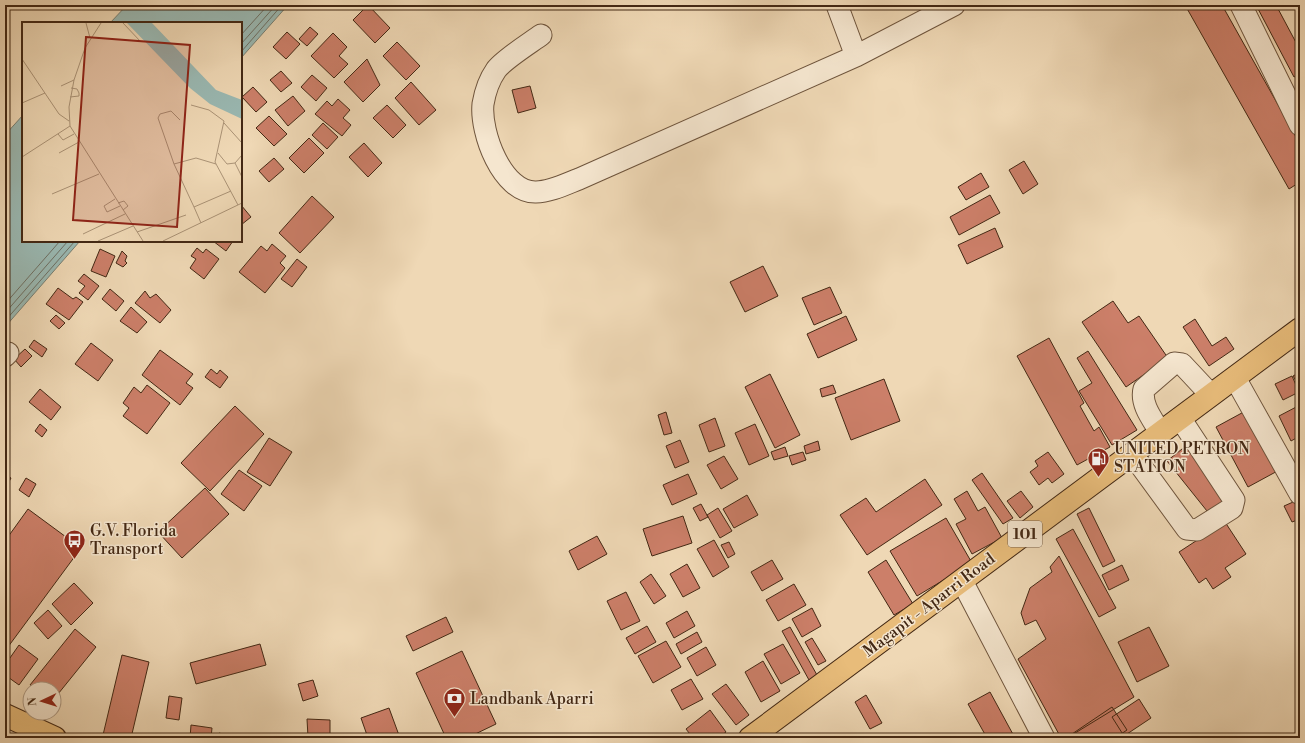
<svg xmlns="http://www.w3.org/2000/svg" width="1305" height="743" font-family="'Libre Bodoni',serif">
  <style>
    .water { fill: #9ab9b3; stroke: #777f73 }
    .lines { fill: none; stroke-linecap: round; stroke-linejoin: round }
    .shore { stroke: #6e7064; stroke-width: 1 }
    .building { fill: #cc7f69; stroke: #432814 }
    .minor-casing { stroke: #6e543c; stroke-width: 23 }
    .major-casing { stroke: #432814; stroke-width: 24 }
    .minor { stroke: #f5e6cf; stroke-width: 21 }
    .major { stroke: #e8bc7a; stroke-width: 22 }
    .labels { text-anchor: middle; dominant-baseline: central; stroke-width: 3; stroke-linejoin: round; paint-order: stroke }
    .shield { fill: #f5e6cf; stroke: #78614c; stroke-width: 1 }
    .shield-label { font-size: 15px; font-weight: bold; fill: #432814 }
    .poi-label { font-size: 16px; fill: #432814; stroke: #f5e6cf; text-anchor: start }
    .street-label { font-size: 16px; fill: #432814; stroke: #f5e6cf }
    .inset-road { fill: none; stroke: #aa9275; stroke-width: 1 }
    .view { fill: #8f2418; fill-opacity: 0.15; stroke: #8f2418; stroke-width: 2 }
    .inset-edge { fill: none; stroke: #432814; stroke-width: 2 }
  </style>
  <rect width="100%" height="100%" fill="#efd8b5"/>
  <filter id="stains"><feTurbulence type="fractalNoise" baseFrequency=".005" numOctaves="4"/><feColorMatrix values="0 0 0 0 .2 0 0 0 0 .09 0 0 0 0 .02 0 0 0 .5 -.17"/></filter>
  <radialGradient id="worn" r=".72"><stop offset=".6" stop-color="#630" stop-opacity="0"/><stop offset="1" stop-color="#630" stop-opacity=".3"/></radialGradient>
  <path class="water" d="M127 5H288L241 58V23H110Z
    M23 115V241H80L5 327V135Z"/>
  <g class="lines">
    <path class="shore" d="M241 35 268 5
      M241 44 276 5
      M241 52 282 5
      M5 304 60 241
      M5 313 68 241
      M5 321 75 241"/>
  </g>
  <path class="building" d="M368 5 390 28 375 43 353 20Z
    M1185 5H1222L1300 144V182L1289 189Z
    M1256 5H1276L1300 50V74L1294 77Z
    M310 27 318 34 307 46 299 39Z
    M287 32 300 44 286 59 273 47Z
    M333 33 347 47 339 56 348 64 334 78 311 56Z
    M397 42 420 66 406 80 383 56Z
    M367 59 380 85 363 102 344 82Z
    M281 71 292 83 281 92 270 80Z
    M312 75 327 88 316 101 301 87Z
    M411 82 436 110 419 125 395 98Z
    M530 86 536 108 518 113 512 90Z
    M253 87 267 102 256 112 242 97Z
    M293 96 305 111 288 126 275 110Z
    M338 99 350 110 343 118 351 125 342 136 315 114 327 101 332 106Z
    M387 105 406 125 393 138 373 118Z
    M269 116 287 134 274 146 256 128Z
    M323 123 338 137 327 149 312 135Z
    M309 138 324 153 304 173 289 158Z
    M364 143 382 163 368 177 349 157Z
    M274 158 284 169 269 182 259 171Z
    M1024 161 1038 184 1023 194 1009 170Z
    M981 173 989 187 966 200 958 187Z
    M990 195 1000 213 959 235 950 217Z
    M312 196 334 217 300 253 279 233Z
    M241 205 251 217 241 225Z
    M995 228 1003 247 967 264 958 245Z
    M213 241H233L226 251Z
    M272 244 286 256 280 263 285 268 265 293 239 272 261 246 267 251Z
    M197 248 203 253 206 249 219 259 204 279 190 268 196 259 191 256Z
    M100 249 115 256 106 277 91 271Z
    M122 251 127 256 125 261 127 263 123 267 116 263Z
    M297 259 307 267 292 287 281 279Z
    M763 266 778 296 745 312 730 282Z
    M84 274 99 286 88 300 79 293 85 286 78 281Z
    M830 287 842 313 814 325 802 298Z
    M58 288 73 299 76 297 83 302 69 320 46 304Z
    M110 289 124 301 116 311 102 299Z
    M145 291 150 298 156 294 171 310 160 323 135 303Z
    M1113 301 1128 323 1139 316 1168 358 1126 387 1082 322Z
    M131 307 147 322 137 333 120 321Z
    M56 315 65 323 59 329 50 321Z
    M846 316 857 340 818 358 807 334Z
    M1195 319 1212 346 1226 337 1234 349 1209 366 1183 327Z
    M1049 338 1084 403 1080 406 1094 431 1099 427 1110 447 1077 465 1017 356Z
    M34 340 47 349 42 357 29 347Z
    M91 343 113 360 98 381 75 364Z
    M25 349 32 356 21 367 14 359Z
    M160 350 193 374 186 383 193 388 180 405 142 375Z
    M1088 351 1137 430 1112 445 1079 391 1092 383 1077 358Z
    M211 369 217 374 220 370 228 377 220 388 205 377Z
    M1300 372V388L1293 376Z
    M770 374 800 435 775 448 745 387Z
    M1292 376 1299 392 1283 400 1275 384Z
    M884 379 900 421 851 440 835 398Z
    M147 385 170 403 147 434 123 416 129 408 123 403 134 387 141 393Z
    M833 385 836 393 822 397 820 389Z
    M40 389 61 407 51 420 29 402Z
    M1300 405V436L1291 441 1279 416Z
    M235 406 264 434 210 491 181 463Z
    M1251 408 1283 468 1248 487 1216 427Z
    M666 412 672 433 664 435 658 415Z
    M715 418 725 446 709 452 699 425Z
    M40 424 47 430 42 437 35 431Z
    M755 424 769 456 749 465 735 433Z
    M269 438 292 452 270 486 247 472Z
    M680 440 689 462 675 468 666 446Z
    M818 441 820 450 806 454 804 446Z
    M1187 445 1231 500 1211 516 1167 461Z
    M785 447 788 456 774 460 771 452Z
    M803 452 806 460 792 465 789 456Z
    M1048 452 1064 474 1052 483 1048 478 1039 485 1030 472 1038 466 1035 461Z
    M724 456 738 479 721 489 707 465Z
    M239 470 262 486 244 511 221 494Z
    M982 473 1013 518 1003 524 972 480Z
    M688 474 697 494 672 505 663 485Z
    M5 475 11 478 5 489Z
    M26 478 36 484 29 497 19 490Z
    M925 479 942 505 867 555 840 515 866 498 876 512Z
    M205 488 229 514 182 558 158 532Z
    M967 491 978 511 985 507 1002 538 972 554 956 524 966 519 954 499Z
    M1021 491 1033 507 1020 518 1007 501Z
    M747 495 758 515 734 528 723 509Z
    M1300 499V519L1292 522 1284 506Z
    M701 504 708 517 700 521 693 508Z
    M718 508 732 531 720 538 707 515Z
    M1089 508 1115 561 1103 567 1077 514Z
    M28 509 81 548 5 651V541Z
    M683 516 692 543 652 556 643 529Z
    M946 518 972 563 917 596 890 551Z
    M1225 522 1246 554 1225 568 1231 577 1213 589 1206 578 1199 583 1179 552Z
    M1073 529 1116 608 1099 617 1056 539Z
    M597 536 607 554 578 570 569 551Z
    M714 540 729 567 713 577 697 549Z
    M729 542 735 554 728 558 721 545Z
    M1059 556 1134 697 1067 738H1061L1018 659 1046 639 1036 620 1025 625 1021 613 1030 588 1052 572 1050 567Z
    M772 560 783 579 762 591 751 572Z
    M886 560 913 604 894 615 868 572Z
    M687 564 700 588 683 597 670 574Z
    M1122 565 1129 580 1109 590 1102 575Z
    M651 574 666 596 654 604 640 582Z
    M74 583 93 603 71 625 52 604Z
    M794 584 806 605 778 621 766 600Z
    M626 592 640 621 621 630 607 601Z
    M812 608 821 626 802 637 792 619Z
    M48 610 62 626 48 639 34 623Z
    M687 611 695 626 674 638 666 623Z
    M446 617 453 632 413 651 406 636Z
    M647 626 656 642 635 654 626 638Z
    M790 627 817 675 809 680 782 631Z
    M1149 627 1169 666 1137 682 1118 642Z
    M75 629 96 647 54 699V689H34L30 685Z
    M697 632 702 642 681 654 676 644Z
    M812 638 826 661 818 665 805 642Z
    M666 641 681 667 653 683 638 656Z
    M260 644 266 665 196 684 190 663Z
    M783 644 800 673 781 684 764 654Z
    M19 645 38 659 19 685 5 675V665Z
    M706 647 716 665 697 676 687 658Z
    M462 651 496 724 467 738H446L416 673Z
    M122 655 149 662 131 738H117L103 735Z
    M763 661 780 691 761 702 745 672Z
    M691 679 703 699 682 710 671 690Z
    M313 680 318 696 303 701 298 684Z
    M726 684 749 715 736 725 712 694Z
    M990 692 1015 738H987L968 704Z
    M866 695 882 723 870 729 855 702Z
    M169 696 182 698 179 720 166 718Z
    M1139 699 1151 718 1124 736 1112 717Z
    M1112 707 1127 730 1115 738H1071L1069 736Z
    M389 708 400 738H368L361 718Z
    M710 710 726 732 718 738H693L686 729Z
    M307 719 330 720V736L308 737Z
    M191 725 212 728 211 738H190Z
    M219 733 238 738H218Z
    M333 736V738H308V737Z"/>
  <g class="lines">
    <defs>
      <path id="minor" d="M837 5 856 56
        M1241 5 1300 125
        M541 35C530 43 503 60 496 70 489 80 485 92 483 104 480 132 502 193 536 192 550 192 566 184 579 179L856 56 954 5
        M5 356 8 353
        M1235 378 1300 494
        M1160 432C1153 420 1140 404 1144 389L1174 363 1182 364 1211 395
        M1133 455 1187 529 1197 530 1232 508 1234 500 1180 418
        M962 581 1044 738"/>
      <path id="major" d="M5 715 55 738
        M750 738 1300 329"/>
    </defs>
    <use href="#minor" class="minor-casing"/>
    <use href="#major" class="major-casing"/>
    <use href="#minor" class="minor"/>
    <use href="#major" class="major"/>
  </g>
  <defs>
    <symbol id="fuel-pin" viewBox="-11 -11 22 30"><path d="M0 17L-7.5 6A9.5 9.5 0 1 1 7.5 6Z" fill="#8f2418" stroke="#f5e6cf"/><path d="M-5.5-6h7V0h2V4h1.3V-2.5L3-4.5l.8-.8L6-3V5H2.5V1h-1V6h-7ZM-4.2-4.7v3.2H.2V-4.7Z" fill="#fff"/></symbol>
    <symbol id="bus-pin" viewBox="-11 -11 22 30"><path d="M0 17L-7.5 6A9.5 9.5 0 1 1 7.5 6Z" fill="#8f2418" stroke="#f5e6cf"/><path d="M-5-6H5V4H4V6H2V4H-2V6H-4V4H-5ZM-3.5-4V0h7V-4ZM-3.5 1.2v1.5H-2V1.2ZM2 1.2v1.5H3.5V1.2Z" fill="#fff"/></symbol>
    <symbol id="bank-pin" viewBox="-11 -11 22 30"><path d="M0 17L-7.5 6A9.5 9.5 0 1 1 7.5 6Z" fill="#8f2418" stroke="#f5e6cf"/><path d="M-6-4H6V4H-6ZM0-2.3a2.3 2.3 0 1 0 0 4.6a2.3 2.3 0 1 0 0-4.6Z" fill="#fff"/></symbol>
  </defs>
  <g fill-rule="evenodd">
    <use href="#fuel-pin" x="1086" y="446" width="25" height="34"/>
    <use href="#bus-pin" x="62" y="528" width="25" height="34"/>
    <use href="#bank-pin" x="442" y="686" width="25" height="34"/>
  </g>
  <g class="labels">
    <rect class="shield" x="1008" y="521" width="34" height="26" rx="3"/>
    <g class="shield-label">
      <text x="1025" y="534">101</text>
    </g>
    <g class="poi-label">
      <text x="1114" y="449">UNITED PETRON<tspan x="1114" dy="18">STATION</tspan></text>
      <text x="90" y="531">G.V. Florida<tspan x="90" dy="18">Transport</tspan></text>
      <text x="470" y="699">Landbank Aparri</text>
    </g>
    <g class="street-label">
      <text transform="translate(929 605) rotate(-37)">Magapit - Aparri Road</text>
    </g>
  </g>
  <g transform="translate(22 22)">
    <rect width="220" height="220" fill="#efd8b5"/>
    <path d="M105 1H130L194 68 220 78V97L188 82 168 66Z" fill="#9ab9b3"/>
    <path class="inset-road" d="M64 1 68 16M79 1 63 26 52 58 47 85 48 104 121 219M101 1 119 20M0 37 37 92 47 99M39 64 52 58M48 75 57 74V71L55 67 49 66M0 81 23 71M169 83 187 88 202 99 193 140 216 183M158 98 149 89 138 92 136 96 152 142 172 185M202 101 220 121M36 112 41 118 52 112M37 131 57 120M196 131 205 142 213 141 220 133M0 135 48 104M213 141 220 155M152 142 174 136 194 142M30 172 77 152M93 177 82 184 85 190 98 184M96 181 102 179 106 184 101 188M179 201 172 185 209 169M115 210 164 193M61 212 103 192M76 219 111 204M141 219 220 181"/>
    <path class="view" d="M64 15 168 23 155 205 51 198Z"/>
    <rect width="220" height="220" class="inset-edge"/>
  </g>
  <rect width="1305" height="743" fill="none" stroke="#efd8b5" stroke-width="20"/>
  <rect x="6" y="6" width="1293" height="731" fill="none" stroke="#432814" stroke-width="2"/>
  <rect x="10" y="10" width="1285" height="723" fill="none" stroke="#432814"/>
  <g transform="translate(42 701) rotate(266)"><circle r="19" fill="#f5e6cf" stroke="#ae9a84"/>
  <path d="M0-3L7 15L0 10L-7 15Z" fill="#8f2418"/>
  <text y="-6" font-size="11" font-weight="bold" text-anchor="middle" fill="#432814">N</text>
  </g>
  <rect width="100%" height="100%" filter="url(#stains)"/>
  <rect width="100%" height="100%" fill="url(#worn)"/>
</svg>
